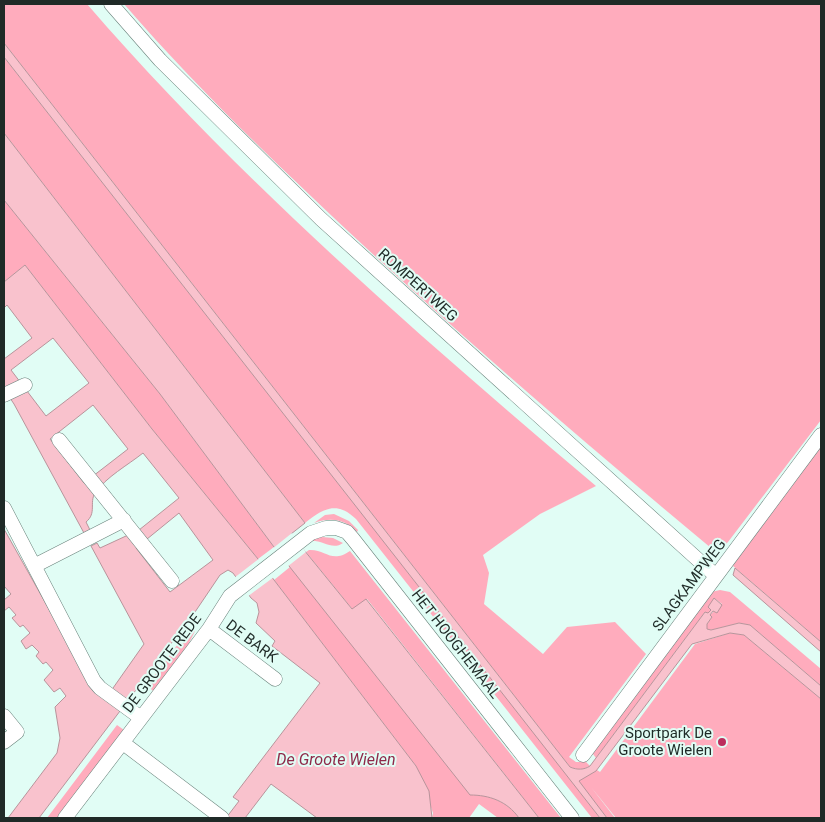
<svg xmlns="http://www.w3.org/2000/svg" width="825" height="822" font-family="Roboto,sans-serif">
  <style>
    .green { fill: #ffacbd }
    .water { fill: #f9c2cd; stroke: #b8949b; fill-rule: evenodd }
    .pier { fill: #e1fdf5 }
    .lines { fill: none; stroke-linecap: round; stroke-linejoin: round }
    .minor-casing { stroke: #69827b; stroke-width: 15 }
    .minor { stroke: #fff; stroke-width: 14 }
    .poi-dot { fill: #bc2e5d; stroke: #e1fdf5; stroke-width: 2 }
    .labels { text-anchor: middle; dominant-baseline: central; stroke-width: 4; stroke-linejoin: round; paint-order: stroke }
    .street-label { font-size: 15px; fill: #1f2a27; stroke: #e1fdf5 }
    .poi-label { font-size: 15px; fill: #1f2a27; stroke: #e1fdf5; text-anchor: end }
    .water-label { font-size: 16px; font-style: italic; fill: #8e2949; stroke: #e1fdf5 }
  </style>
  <rect width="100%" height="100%" fill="#e1fdf5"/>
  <path class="green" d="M4 4H87C240 181 418 335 596 486L540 514 483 555 489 573 484 604 543 654 567 627 615 622 646 654 569 757 576 762H586L590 766C584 770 577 770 570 767L4 43Z
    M124 4H821V420L728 542 717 553C592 449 468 343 349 232 271 159 194 85 124 4Z
    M4 57 573 783 600 818H592L356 519C337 500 322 509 305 523L4 133Z
    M4 200 160 394 274 547 258 559 152 429 25 265 4 282Z
    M821 443V642L733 566 737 556Z
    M334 514 349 521 358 530 357 532C345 519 331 517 314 523L325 515Z
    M322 537 333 538 343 543C332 551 322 539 309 541L316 538Z
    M309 550C326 549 331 564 350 551L561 818H539L367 599 353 610 306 552Z
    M290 567 470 794C489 795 507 801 519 818H498L479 804 469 818H432L433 813 416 766 274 580Z
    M720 590 730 592 821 669V686L750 625 739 623 711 630 707 629V624L712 617 710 615 722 604 714 598 711 609 708 614 705 612 596 758 593 754V748L711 592Z
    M190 628 195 631 184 653 154 692 147 685Z
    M730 633 744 635 821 699V818H616L591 787 615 818H607L578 781 597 770 600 772 695 644Z
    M117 725 124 730 59 818H47Z"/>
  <path class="water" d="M4 43 570 767C577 770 584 770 590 766L705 612 708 613 711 610 708 607 714 598 722 605 717 613 713 611 710 615 712 617 707 624V629L711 630 739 623 750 625 821 686V699L744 635 730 633 692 644 596 771 579 781 607 818H600L4 57Z
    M4 133 305 523 291 534 352 609 366 599 539 818H519C507 801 489 795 470 795L274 547 160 394 4 200Z
    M25 265 152 429 258 559 416 766 429 791 432 818H317L271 784 245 818H226L239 801 233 797 320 683 272 646 275 641 256 623 259 612 257 603 251 598 233 573 228 570 220 575 195 612 39 818H8L57 753 60 738 55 707 66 696 60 688 54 692 44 680 53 670 46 662 43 664 36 656 39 652 32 645 26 649 21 641 30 633 23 625 20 627 12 618 16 615 9 607 4 611V600L11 594 4 586V529L92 686 106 698 144 644 91 546 97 543 100 548 139 530 179 498 143 453C128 465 106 477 95 493 89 503 97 513 86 522L90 530 84 533 14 404 4 389V359L32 338 7 305 4 308V282ZM53 338 89 383 46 416 11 370ZM93 405 128 449 84 483 50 439ZM179 513 213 560 170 592 136 548Z
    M735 568 821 642V652L733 575Z"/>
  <path class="pier" d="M292 533 306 552 287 567 272 549Z
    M260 558 274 577 247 597 234 578Z"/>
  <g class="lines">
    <defs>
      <path id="minor" d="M111 4 160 60 321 219 716 576
        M4 395 25 385
        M59 440 172 581
        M4 508 94 681 100 688 141 718
        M34 566 124 520
        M209 629 275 679
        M4 716 17 732 4 742
        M123 743 222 818
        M583 755 821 435
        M65 818 209 629 230 596 311 533 326 528H336L347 532 353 539 572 818"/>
    </defs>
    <use href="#minor" class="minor-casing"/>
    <use href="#minor" class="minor"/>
  </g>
  <circle class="poi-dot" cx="722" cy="742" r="5"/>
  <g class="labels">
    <g class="street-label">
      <text transform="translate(418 285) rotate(42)">ROMPERTWEG</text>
      <text transform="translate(689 585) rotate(-53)">SLAGKAMPWEG</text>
      <text transform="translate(252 641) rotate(37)">DE BARK</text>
      <text transform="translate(456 644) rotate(52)">HET HOOGHEMAAL</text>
      <text transform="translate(162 663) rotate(-53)">DE GROOTE REDE</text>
    </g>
    <g class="poi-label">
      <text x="712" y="733">Sportpark De<tspan x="712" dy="17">Groote Wielen</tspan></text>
    </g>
    <g class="water-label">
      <text x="336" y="759">De Groote Wielen</text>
    </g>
  </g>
  <rect width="825" height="822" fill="none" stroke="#1f2a27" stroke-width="10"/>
</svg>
